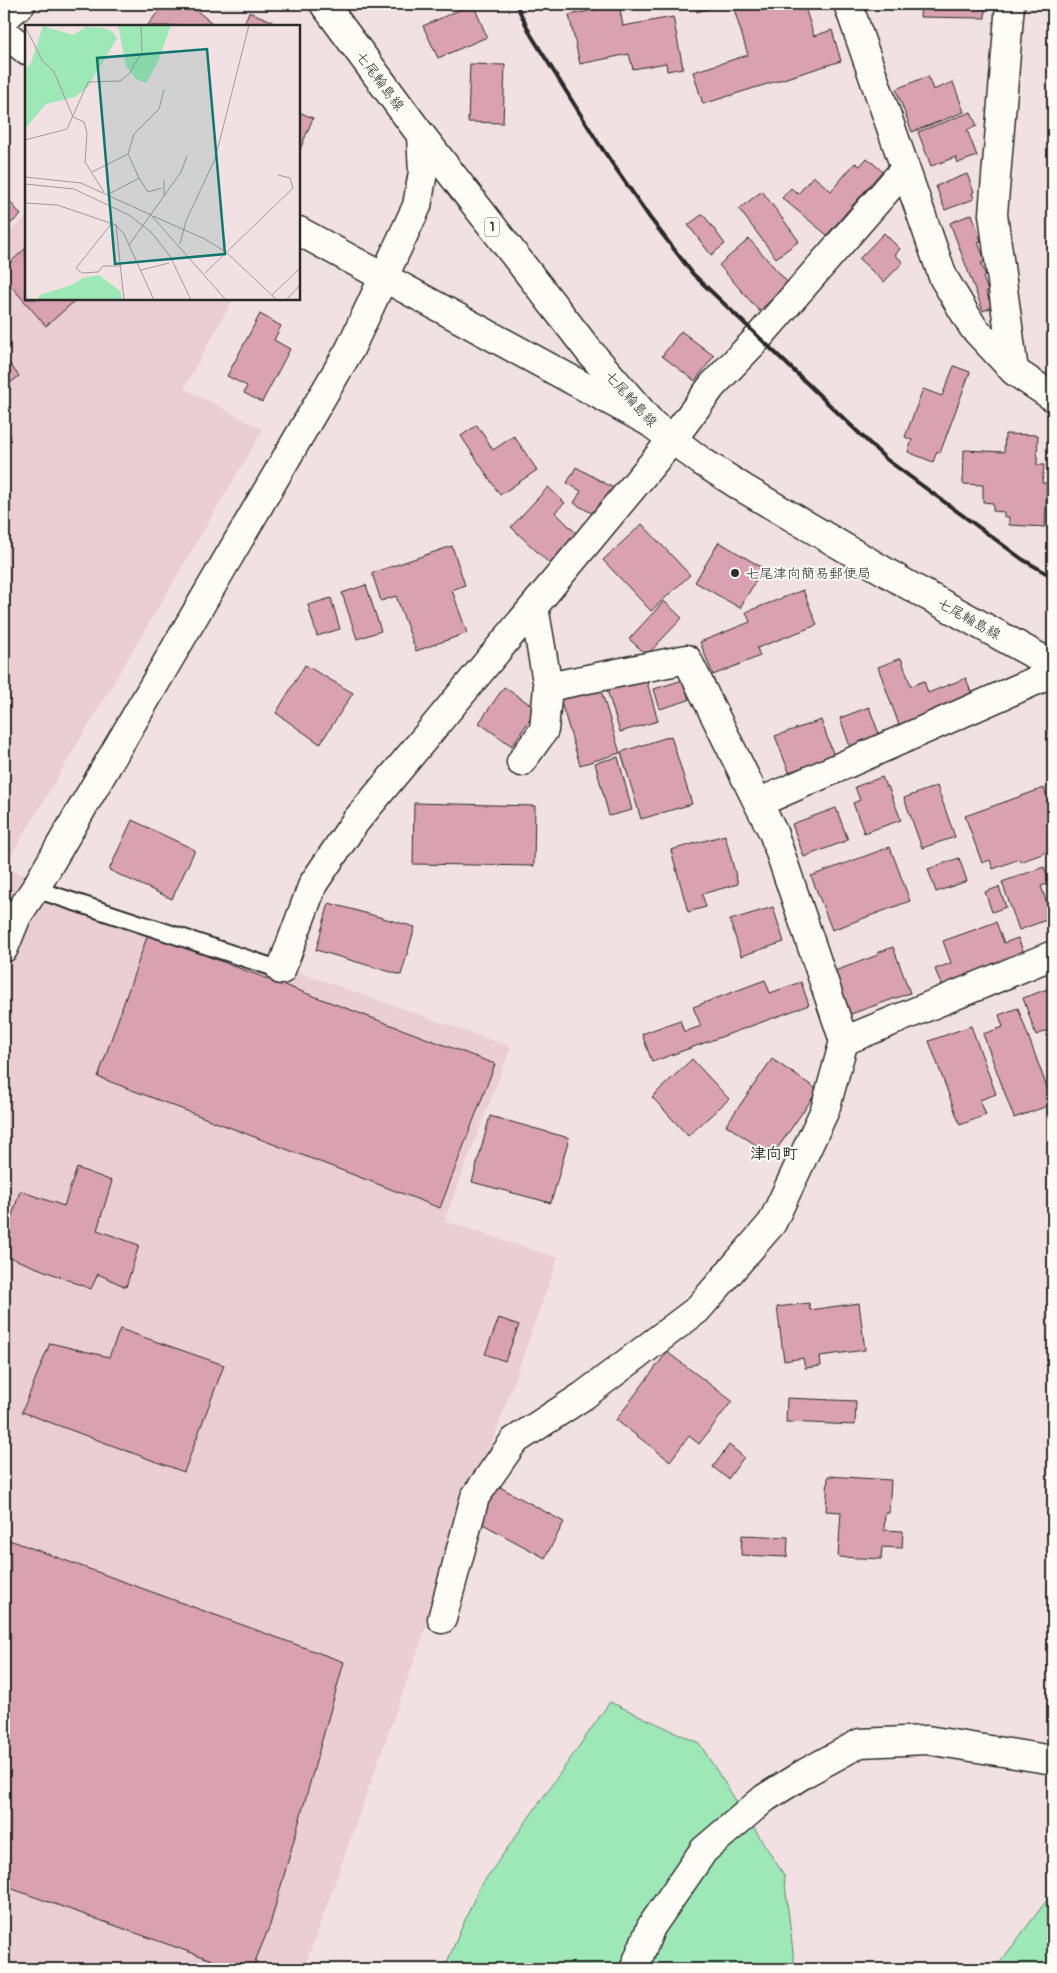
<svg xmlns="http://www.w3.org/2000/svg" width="1057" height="1973" font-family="Pangolin,'Klee One',sans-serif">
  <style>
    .built { fill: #eaced4 }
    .green { fill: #9ee7b6; stroke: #648970 }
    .building { fill: #d9a1b2; stroke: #2b2b2b }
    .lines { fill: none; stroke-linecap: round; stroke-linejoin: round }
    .lane-casing { stroke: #2b2b2b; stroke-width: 20 }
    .street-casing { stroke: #2b2b2b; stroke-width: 31 }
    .secondary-casing { stroke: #2b2b2b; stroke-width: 31 }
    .primary-casing { stroke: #2b2b2b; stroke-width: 31 }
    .lane { stroke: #fdfcf7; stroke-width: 16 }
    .street { stroke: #fdfcf7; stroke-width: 28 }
    .secondary { stroke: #fdfcf7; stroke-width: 28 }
    .primary { stroke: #fdfcf7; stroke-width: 28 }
    .rail { stroke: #2b2b2b; stroke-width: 4 }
    .poi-dot { fill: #2b2b2b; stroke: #fdfcf7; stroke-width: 2 }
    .labels { text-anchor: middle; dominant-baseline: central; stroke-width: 4; stroke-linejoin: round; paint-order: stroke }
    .shield { fill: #fdfcf7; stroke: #6a6a68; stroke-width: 1 }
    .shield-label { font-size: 12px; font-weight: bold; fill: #2b2b2b }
    .street-label { font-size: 14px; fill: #2b2b2b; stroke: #fdfcf7 }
    .poi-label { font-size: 14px; fill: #2b2b2b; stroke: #fdfcf7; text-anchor: start }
    .quarter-label { font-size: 16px; font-weight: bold; fill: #2b2b2b; stroke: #fdfcf7 }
    .inset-road { fill: none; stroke: #a29899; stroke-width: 1 }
    .view { fill: #0f766e; fill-opacity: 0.15; stroke: #0f766e; stroke-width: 2.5 }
    .inset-edge { fill: none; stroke: #2b2b2b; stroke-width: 2.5 }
  </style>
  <rect width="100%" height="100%" fill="#f2e1e2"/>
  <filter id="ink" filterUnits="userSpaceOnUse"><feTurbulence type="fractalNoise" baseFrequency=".02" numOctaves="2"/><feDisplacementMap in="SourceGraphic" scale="10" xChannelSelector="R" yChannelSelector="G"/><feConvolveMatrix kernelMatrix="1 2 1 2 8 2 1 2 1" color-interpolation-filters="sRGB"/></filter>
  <g filter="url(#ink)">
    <path class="built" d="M26 217V299H233L184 388 263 430 4 868 511 1047 444 1221 558 1258 304 1969H4V237Z"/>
    <path class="green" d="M610 1702 699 1743 784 1875 795 1969H444L478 1890Z
      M1053 1892V1969H995Z"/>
    <path class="building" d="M164 4H188L216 26H147Z
      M473 4 487 37 438 58 423 26Z
      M695 4H724L697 12Z
      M751 4H804L814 36 832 30 841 61 703 104 693 72 748 55 734 9Z
      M921 4H985V18L920 17Z
      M619 5 623 26 673 17 683 68 667 71 666 63 633 69 629 54 580 64 569 15Z
      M249 12 272 21 270 26H243Z
      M470 64 505 65 503 123 468 122Z
      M928 76 933 90 953 82 964 112 912 132 896 89Z
      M299 112 313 118 299 152Z
      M971 112 977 126 967 130 977 156 958 163 956 157 931 166 918 132Z
      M867 158 882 171 827 235 782 198 791 188 798 194 813 176 831 191 855 163 860 166Z
      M967 174 974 192 972 193 974 199 945 210 936 186Z
      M762 191 799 241 776 258 739 209Z
      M4 194 21 215 4 229Z
      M703 214 725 244 711 255 688 225Z
      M972 214 981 241 978 242 985 261 981 263 986 276 983 277 988 291 986 292 992 307 983 311 950 223Z
      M884 233 900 249 895 255 903 262 884 282 859 259Z
      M749 239 789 284 759 311 719 265Z
      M26 248V299H77L46 326 4 278V268Z
      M260 314 281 326 274 340 290 349 262 402 244 393 247 386 227 376Z
      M681 331 714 356 695 381 662 356Z
      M4 357 19 376 4 388Z
      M954 366 970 372 940 453 937 451 933 462 908 452 912 440 905 437 923 389 942 396Z
      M477 425 493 450 514 436 537 470 500 495 461 436Z
      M1005 434 1038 435 1037 465H1044L1042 483H1047L1045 527 1009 525V517H1004V512L993 511V503L983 502V485L963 484 964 450 1004 452Z
      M576 467 617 490 602 519 574 503 581 491 567 483Z
      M548 487 565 503 555 512 579 536 551 565 511 527Z
      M642 524 690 575 651 611 603 560Z
      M719 542 763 568 740 608 695 582Z
      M452 546 465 585 452 590 467 633 416 651 396 596 381 601 372 573Z
      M366 585 381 631 357 639 342 593Z
      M803 590 817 625 757 648 760 656 713 675 700 642 750 622 746 612Z
      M331 598 340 629 317 636 308 605Z
      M664 601 682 618 647 655 629 639Z
      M901 658 911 686 924 681 928 693 966 678 976 707 934 723 929 712 919 716 924 729 903 736 878 667Z
      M305 665 353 693 320 744 276 713Z
      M643 668 658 721 620 732 604 680Z
      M683 680 689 700 660 709 654 689Z
      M599 683 620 753 580 765 559 695Z
      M504 687 537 709 512 746 479 723Z
      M869 707 882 742 852 752 840 718Z
      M821 720 834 756 789 772 775 736Z
      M671 736 692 804 641 819 621 752Z
      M618 757 632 810 609 816 595 763Z
      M882 777 886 787 888 786 901 820 864 833 853 803 860 800 855 787Z
      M937 786 955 837 922 848 904 798Z
      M1044 788 1053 812V850L1020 862 1019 859 993 869 990 860 982 863 965 816Z
      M414 803 535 806 534 866 413 864Z
      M836 808 848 840 804 857 792 824Z
      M132 820 195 850 172 899 109 870Z
      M725 835 738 884 702 894 706 907 688 912 671 850Z
      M890 847 910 901 832 930 811 876Z
      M959 858 967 881 936 892 928 869Z
      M1044 867 1050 883 1041 886 1052 918 1019 930 1002 882Z
      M999 887 1006 907 992 912 985 892Z
      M329 903 415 927 401 975 316 950Z
      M773 907 784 942 741 956 730 920Z
      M996 922 1004 943 1018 938 1028 964 945 995 935 969 951 963 943 941Z
      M148 934 495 1064 440 1208 98 1077Z
      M893 947 910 993 848 1015 832 972 878 955 877 953Z
      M765 980 770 993 801 982 809 1005 652 1062 642 1034 680 1020 684 1032 701 1026 693 1007Z
      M1053 987V1028L1036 1035 1023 998Z
      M1018 1008 1053 1104 1014 1118 983 1034 1003 1027 999 1015Z
      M971 1026 996 1094 980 1100 986 1115 960 1125 929 1041Z
      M692 1059 729 1099 688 1136 652 1097Z
      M772 1059 818 1090 772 1156 726 1125Z
      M490 1116 569 1138 551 1203 472 1182Z
      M77 1168 112 1181 97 1230 139 1245 126 1287 98 1274 91 1289 4 1255V1216L11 1219 20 1191 64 1206Z
      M809 1303 810 1310 859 1303 865 1350 820 1356 821 1366 805 1368 803 1358 784 1361 777 1307Z
      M499 1318 519 1325 505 1361 485 1354Z
      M120 1329 224 1365 184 1472 22 1412 50 1343 109 1357Z
      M667 1352 732 1401 699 1444 689 1436 670 1461 616 1420Z
      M787 1398 856 1401 855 1425 786 1422Z
      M729 1445 744 1457 728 1479 713 1467Z
      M828 1476 891 1480 889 1513H885L884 1530 903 1531 902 1548 882 1547 881 1559 838 1557 841 1512 826 1511Z
      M498 1486 564 1522 545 1558 479 1522Z
      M742 1535 788 1537 787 1557 741 1555Z
      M4 1538 344 1662 270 1925 252 1969H237L4 1886Z"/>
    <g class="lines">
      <defs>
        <path id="lane" d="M35 889 281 970"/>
        <path id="street" d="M848 4 943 277 973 327 1014 371 1053 397
          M1010 4 993 214 1014 371
          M4 18 21 4
          M1053 673 758 803 773 832 844 1041 1053 955
          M548 687 687 659 758 803
          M521 762 544 730 548 687 534 607
          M281 970 313 884 355 822 672 440 712 386 758 338 905 169
          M442 1619 475 1497 514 1441 583 1396 697 1310 772 1223 825 1110 844 1041
          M634 1969 651 1927 704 1850 765 1798 805 1773 860 1743 927 1740 1053 1760"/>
        <path id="secondary" d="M4 33 26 50
          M299 231 651 423
          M4 948 17 916 35 889 350 349 417 206 423 172 421 136"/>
        <path id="primary" d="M324 4 415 127 589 351 652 424 701 461 743 488 908 585 1053 665"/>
      </defs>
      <use href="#lane" class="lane-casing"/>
      <use href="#street" class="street-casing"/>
      <use href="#secondary" class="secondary-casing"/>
      <use href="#primary" class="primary-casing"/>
      <use href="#lane" class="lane"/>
      <use href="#street" class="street"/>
      <use href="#secondary" class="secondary"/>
      <use href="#primary" class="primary"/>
      <path class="rail" d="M516 4 531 35 599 144 650 218 693 274 886 459 1022 559 1053 577"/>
    </g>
  </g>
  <circle class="poi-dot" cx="735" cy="573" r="5"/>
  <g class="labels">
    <rect class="shield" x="484.5" y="217.5" width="15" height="19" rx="4"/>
    <g class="shield-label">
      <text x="492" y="227">1</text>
    </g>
    <g class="street-label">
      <text transform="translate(380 81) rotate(53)">七尾輪島線</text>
      <text transform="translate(631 399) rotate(48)">七尾輪島線</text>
      <text transform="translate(969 619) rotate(29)">七尾輪島線</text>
    </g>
    <g class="poi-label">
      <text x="745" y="573">七尾津向簡易郵便局</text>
    </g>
    <g class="quarter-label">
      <text x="774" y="1154">津向町</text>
    </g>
  </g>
  <g transform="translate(25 25)">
    <rect width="275" height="275" fill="#f2e1e2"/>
    <path d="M93 0H146L133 37 121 58 111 54 101 41ZM18 1 48 10 61 2 78 3 87 6 92 13 63 62 50 72 21 79 0 104V44L6 38ZM74 250 95 266 97 275H13L14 270 47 260 58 253Z" fill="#9ee7b6"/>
    <path class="inset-road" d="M0 1 17 35 29 47 48 92 59 97 62 108 60 137 79 167M0 115 42 104 63 57 95 56 104 49 117 27 116 0M103 129 109 109 134 84 139 65M67 147 103 129 114 153 84 169M0 152 56 158 126 190 201 275M114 153 123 167 137 163M139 155V171M0 159 49 164 104 190 126 207 145 231 166 275M0 178 32 180 91 200 99 209 129 275M128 191 180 214 201 227 252 275M87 198 51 243 57 248 73 247 78 241H95M91 200 99 275M155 219 161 196 190 134 224 0M104 220 156 147 162 131M116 245 144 238M180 248 268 163 265 153 253 150M247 270 275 243M261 275 275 260"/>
    <path class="view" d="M182 24 200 229 90 239 72 33Z"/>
    <rect width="275" height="275" class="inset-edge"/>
  </g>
  <rect width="1057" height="1973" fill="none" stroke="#fdfcf7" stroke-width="20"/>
  <rect x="10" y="10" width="1037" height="1953" fill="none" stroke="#2b2b2b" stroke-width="2" filter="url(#ink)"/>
</svg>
